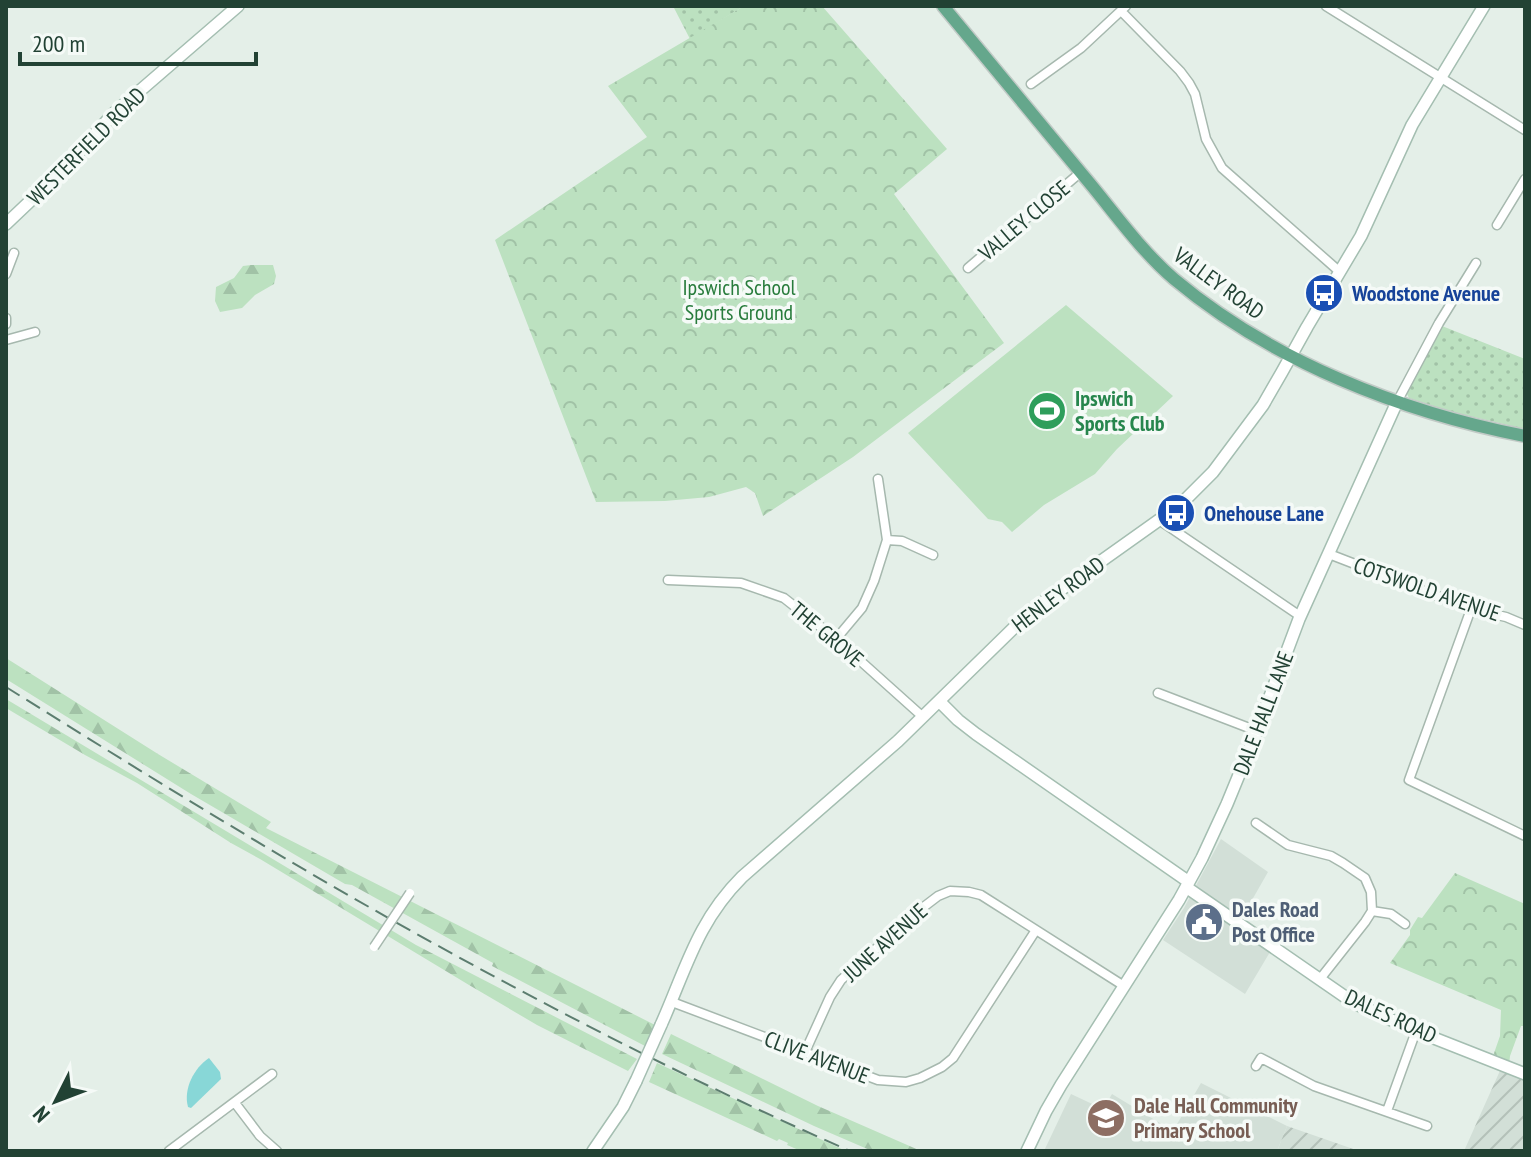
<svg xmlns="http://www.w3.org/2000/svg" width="1531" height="1157" font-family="'PT Sans Narrow',sans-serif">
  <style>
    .built { fill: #d2dfd7 }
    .industrial { fill: url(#industrial-furrows) }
    .grass { fill: url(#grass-dots) }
    .forest { fill: url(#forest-firs) }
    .park { fill: url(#park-crowns) }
    .garden { fill: #bce1c0 }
    .water { fill: #88d7d7 }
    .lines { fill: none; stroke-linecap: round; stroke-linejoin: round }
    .street-casing { stroke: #a6b8ae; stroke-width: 11 }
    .secondary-casing { stroke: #a4beb1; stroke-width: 14 }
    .primary-casing { stroke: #c1cac6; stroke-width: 15 }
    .street { stroke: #fff; stroke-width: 8 }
    .secondary { stroke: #fff; stroke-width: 11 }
    .primary { stroke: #65a78c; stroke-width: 12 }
    .rail { stroke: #5c7d6f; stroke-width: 2; stroke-dasharray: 16 8; stroke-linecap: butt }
    .street-bridge-casing { stroke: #a6b8ae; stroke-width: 11; stroke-linecap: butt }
    .secondary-bridge-casing { stroke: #a4beb1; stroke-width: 14; stroke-linecap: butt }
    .street-bridge { stroke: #fff; stroke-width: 8 }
    .secondary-bridge { stroke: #fff; stroke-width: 11 }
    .labels { text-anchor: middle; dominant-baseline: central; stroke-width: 7; stroke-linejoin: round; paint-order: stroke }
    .street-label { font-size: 22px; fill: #224234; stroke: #f5faf7 }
    .park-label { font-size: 22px; fill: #287c3c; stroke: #f5faf7 }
    .transit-label { font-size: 22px; font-weight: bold; fill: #164399; stroke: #f5faf7; text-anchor: start }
    .leisure-label { font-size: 22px; font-weight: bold; fill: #27864d; stroke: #f5faf7; text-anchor: start }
    .service-label { font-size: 22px; font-weight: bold; fill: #4e5e75; stroke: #f5faf7; text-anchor: start }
    .education-label { font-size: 22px; font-weight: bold; fill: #785e54; stroke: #f5faf7; text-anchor: start }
  </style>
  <defs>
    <pattern id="industrial-furrows" width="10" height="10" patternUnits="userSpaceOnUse" patternTransform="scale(2)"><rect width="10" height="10" fill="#d2dfd7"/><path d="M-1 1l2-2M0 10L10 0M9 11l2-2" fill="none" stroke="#b4c1b9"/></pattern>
    <pattern id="grass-dots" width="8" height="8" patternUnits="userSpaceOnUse" patternTransform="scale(2)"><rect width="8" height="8" fill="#bce1c0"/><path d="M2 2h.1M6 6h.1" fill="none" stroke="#a1c2a6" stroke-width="1.8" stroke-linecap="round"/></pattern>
    <pattern id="forest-firs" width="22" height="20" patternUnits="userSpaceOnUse" patternTransform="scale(2)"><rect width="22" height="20" fill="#bce1c0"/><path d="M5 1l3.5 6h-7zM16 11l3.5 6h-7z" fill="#a1c2a6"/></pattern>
    <pattern id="park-crowns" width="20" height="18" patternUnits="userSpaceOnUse" patternTransform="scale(2)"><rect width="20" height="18" fill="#bce1c0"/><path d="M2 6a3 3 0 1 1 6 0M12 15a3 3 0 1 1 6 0" fill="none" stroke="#a1c2a6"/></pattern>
  </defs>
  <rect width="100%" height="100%" fill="#e4efe8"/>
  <path class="built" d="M1221 839 1268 872 1236 928 1270 952 1245 994 1163 940 1184 908Z
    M1201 1083 1287 1126 1277 1151H1044L1071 1094 1103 1109 1112 1094 1173 1131Z"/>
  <path class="industrial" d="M1503 1064 1525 1074V1151H1464Z
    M1287 1126 1359 1151H1277Z"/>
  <path class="grass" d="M673 6H744L690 39Z
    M1442 326 1525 359V429L1448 411 1409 398 1406 392Z"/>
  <path class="forest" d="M251 265H273L276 276 274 284 255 295 242 308 220 312 215 301 216 287 234 278 243 266Z
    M6 658 158 754 271 822 266 828 655 1025 645 1046 492 966 493 963 352 885 345 884 191 794 6 679Z
    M6 699 416 945 637 1059 628 1071 537 1025 469 985 260 859 231 843 137 783 85 755 6 708Z
    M671 1034 818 1106 921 1151H872L814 1126 662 1054Z
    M657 1063 846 1151H801L787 1145 788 1143 779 1139 777 1141 649 1082Z"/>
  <path class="park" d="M744 6H822L947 149 894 194 1004 343 853 457 763 516 755 493 746 487 709 497 665 501 596 502 495 240 647 137 608 86Z
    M1455 873 1525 904V1026H1521L1510 1056 1509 1065 1493 1056 1500 1036 1501 1010 1390 963 1410 935V930L1418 917 1422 918Z"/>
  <path class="garden" d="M1066 305 1173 396 1117 449 1095 474 1044 505 1012 532 1002 522 988 519 908 433Z"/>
  <path class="water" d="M209 1058 220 1072 221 1079 191 1108 188 1107C183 1089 194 1068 209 1058Z"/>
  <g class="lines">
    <defs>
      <path id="street" d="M1326 6 1525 130
        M1121 11 1180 71 1189 83 1195 94 1206 139 1222 168 1340 272
        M1031 84 1081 48 1126 6
        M1497 225 1525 179
        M968 268 1081 172
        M6 274 14 253
        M6 318V324
        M6 340 35 332
        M1397 402 1439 323 1476 263
        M1159 520 1300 616
        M887 540 902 541 933 555
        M1329 554 1471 609 1506 617 1525 625
        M668 580 741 583 784 598 836 639 923 717
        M1471 609 1409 780 1525 836
        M836 639 862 608 874 581 887 540 878 479
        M1158 693 1257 731
        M1256 823 1288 845 1331 856 1343 863 1365 878 1371 892 1372 911 1365 922 1320 979
        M1372 911 1391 914 1405 924
        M672 1002 878 1080 906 1082 920 1078 942 1067 953 1058 1036 930
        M805 1052 830 997 841 980 917 912 938 896 950 891 969 892 981 895 1124 986
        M1256 1066 1261 1058 1314 1086 1427 1126
        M235 1103 260 1136 277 1151
        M1387 1111 1416 1031
        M169 1151 272 1074"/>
      <path id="secondary" d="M6 224 65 168 113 114 238 6
        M939 701 958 720 976 734 1189 882
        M1186 887 1354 1003 1416 1031 1525 1074
        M661 1025C686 969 697 922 742 877L898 741 1031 611 1159 520 1184 501 1213 472 1263 405 1282 372 1307 327 1361 236 1412 125 1484 6
        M593 1151 623 1107 636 1081
        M1027 1151 1046 1111 1061 1085 1179 900 1202 858 1227 804 1257 731 1299 619 1397 402"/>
      <path id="primary" d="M943 6C989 62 1036 118 1082 174 1112 209 1139 249 1174 279 1272 361 1401 412 1525 436"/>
    </defs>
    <use href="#street" class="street-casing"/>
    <use href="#secondary" class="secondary-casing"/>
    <use href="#primary" class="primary-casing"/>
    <use href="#street" class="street"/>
    <use href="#secondary" class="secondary"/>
    <use href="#primary" class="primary"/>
    <path class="rail" d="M6 687C126 762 246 837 369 907 525 996 686 1079 850 1151"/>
    <defs>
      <path id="street-bridge" d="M374 947 410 893"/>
      <path id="secondary-bridge" d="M636 1081 661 1025"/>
    </defs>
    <use href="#street-bridge" class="street-bridge-casing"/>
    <use href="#secondary-bridge" class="secondary-bridge-casing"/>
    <use href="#street-bridge" class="street-bridge"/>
    <use href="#secondary-bridge" class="secondary-bridge"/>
  </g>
  <defs>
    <symbol id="bus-disc" viewBox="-11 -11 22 22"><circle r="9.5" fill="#1a4fb4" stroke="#f5faf7"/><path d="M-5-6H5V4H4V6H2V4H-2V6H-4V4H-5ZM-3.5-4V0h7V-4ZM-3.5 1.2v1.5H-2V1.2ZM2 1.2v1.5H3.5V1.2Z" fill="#fff"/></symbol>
    <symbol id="stadium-disc" viewBox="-11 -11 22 22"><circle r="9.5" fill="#2e9e5b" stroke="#f5faf7"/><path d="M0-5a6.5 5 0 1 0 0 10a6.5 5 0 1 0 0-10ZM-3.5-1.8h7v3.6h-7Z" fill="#fff"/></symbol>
    <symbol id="civic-disc" viewBox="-11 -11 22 22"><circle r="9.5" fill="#5c6f8a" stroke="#f5faf7"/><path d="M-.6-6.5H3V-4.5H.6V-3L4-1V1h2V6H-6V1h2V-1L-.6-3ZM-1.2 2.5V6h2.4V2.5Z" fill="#fff"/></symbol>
    <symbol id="school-disc" viewBox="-11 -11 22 22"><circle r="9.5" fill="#8d6e63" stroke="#f5faf7"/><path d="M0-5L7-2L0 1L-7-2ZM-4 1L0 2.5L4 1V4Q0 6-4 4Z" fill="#fff"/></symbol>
  </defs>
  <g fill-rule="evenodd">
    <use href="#bus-disc" x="1302" y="271" width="44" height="44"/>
    <use href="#stadium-disc" x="1025" y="389" width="44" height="44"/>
    <use href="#bus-disc" x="1154" y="491" width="44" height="44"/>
    <use href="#civic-disc" x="1182" y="900" width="44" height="44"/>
    <use href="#school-disc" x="1084" y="1096" width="44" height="44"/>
  </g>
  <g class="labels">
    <g class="street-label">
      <text transform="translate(86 146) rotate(-45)">WESTERFIELD ROAD</text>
      <text transform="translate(1024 220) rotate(-40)">VALLEY CLOSE</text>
      <text transform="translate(1219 283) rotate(36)">VALLEY ROAD</text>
      <text transform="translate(1427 589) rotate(19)">COTSWOLD AVENUE</text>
      <text transform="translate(1058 594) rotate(-37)">HENLEY ROAD</text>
      <text transform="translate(827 634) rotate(40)">THE GROVE</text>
      <text transform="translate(1263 713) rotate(-69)">DALE HALL LANE</text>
      <text transform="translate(885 942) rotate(-42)">JUNE AVENUE</text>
      <text transform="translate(1391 1016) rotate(25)">DALES ROAD</text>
      <text transform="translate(817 1057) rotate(21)">CLIVE AVENUE</text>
    </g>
    <g class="park-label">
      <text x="739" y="287">Ipswich School<tspan x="739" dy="25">Sports Ground</tspan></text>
    </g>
    <g class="transit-label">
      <text x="1352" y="293">Woodstone Avenue</text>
      <text x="1204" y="513">Onehouse Lane</text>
    </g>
    <g class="leisure-label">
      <text x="1075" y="398">Ipswich<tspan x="1075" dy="25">Sports Club</tspan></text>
    </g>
    <g class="service-label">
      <text x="1232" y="909">Dales Road<tspan x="1232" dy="25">Post Office</tspan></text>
    </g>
    <g class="education-label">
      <text x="1134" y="1105">Dale Hall Community<tspan x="1134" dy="25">Primary School</tspan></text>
    </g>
  </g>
  <rect width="1531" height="1157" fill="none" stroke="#224234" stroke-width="16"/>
  <g transform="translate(56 1101) rotate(228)" stroke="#f5faf7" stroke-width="6" paint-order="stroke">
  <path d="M0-6L14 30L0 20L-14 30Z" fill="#224234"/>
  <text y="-12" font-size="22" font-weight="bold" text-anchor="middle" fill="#224234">N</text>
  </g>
  <path d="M20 52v12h236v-12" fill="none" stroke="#224234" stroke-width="4"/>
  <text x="32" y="52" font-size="24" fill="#224234" stroke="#f5faf7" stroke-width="6" paint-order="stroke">200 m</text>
</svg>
